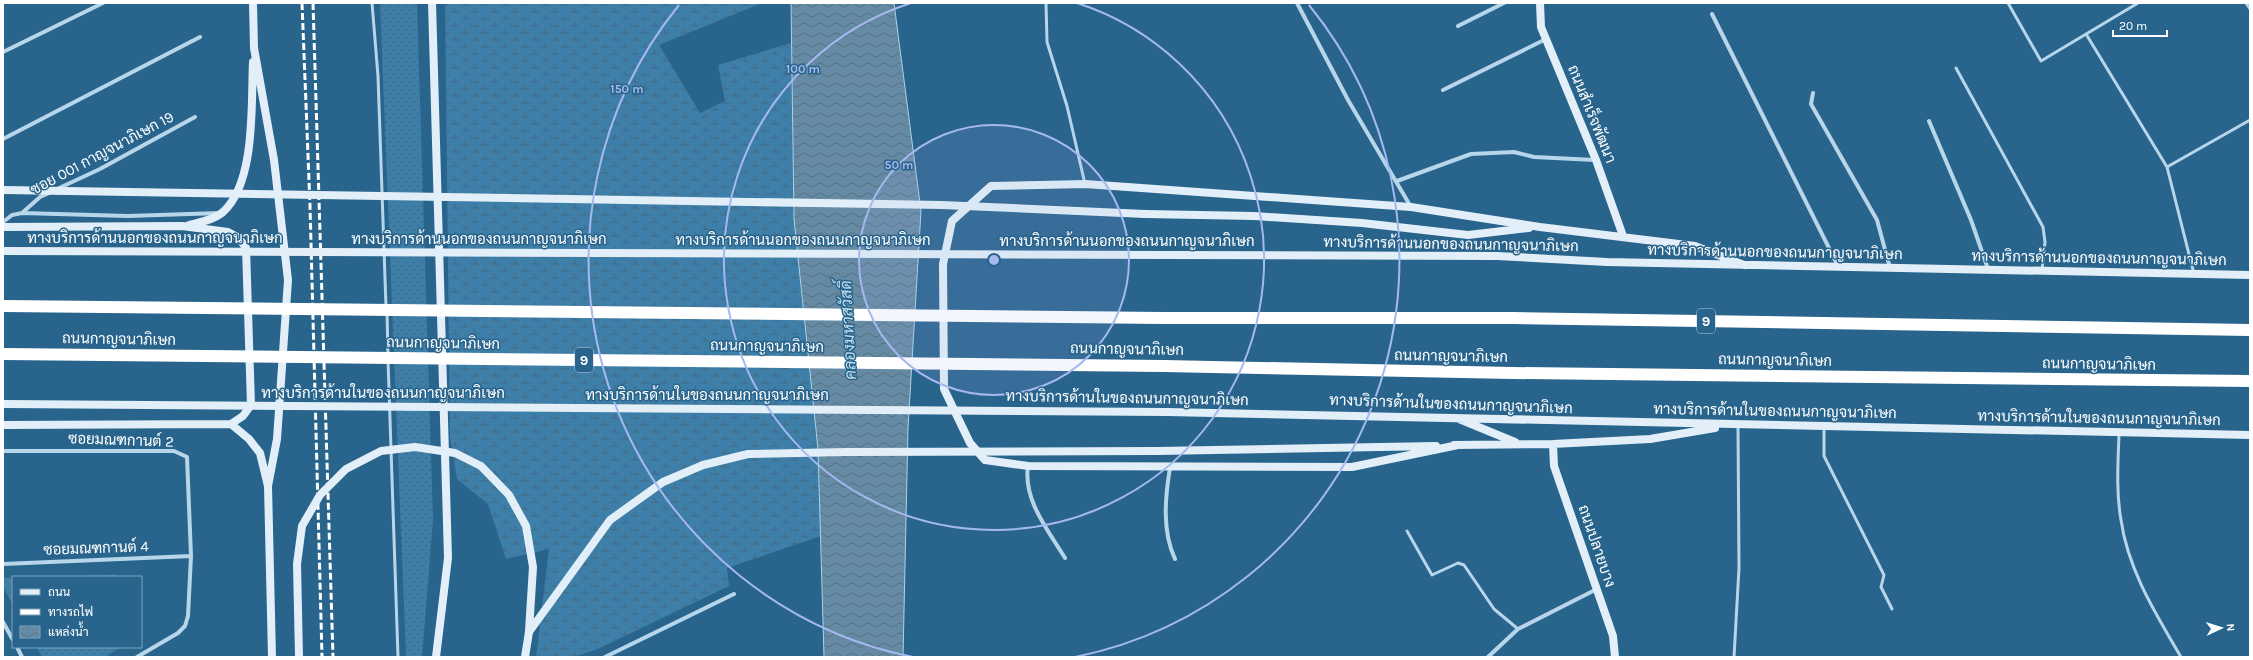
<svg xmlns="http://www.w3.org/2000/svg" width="2253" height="660" font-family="Karla,Sarabun,sans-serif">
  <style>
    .grass { fill: url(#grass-dots) }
    .wetland { fill: url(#wetland-marsh) }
    .water { fill: url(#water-waves); stroke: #acd3ea }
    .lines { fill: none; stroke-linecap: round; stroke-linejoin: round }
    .lane { stroke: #b7d6ea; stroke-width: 3 }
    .street { stroke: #b7d6ea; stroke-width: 4 }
    .secondary { stroke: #e2eff8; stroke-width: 8 }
    .highway { stroke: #fff; stroke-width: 12 }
    .rail { stroke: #fff; stroke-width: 3; stroke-dasharray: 7 3; stroke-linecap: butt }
    .secondary-bridge { stroke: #e2eff8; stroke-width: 8 }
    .highway-bridge { stroke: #fff; stroke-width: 12 }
    .ring { fill: none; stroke: #a5b8ef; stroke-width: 2 }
    .labels { text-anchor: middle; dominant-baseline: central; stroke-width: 3; stroke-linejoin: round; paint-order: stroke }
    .shield { fill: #28648c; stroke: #bed0dc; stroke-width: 1 }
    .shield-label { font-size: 14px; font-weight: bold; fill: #fff }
    .street-label { font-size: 15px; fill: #fff; stroke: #28648c }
    .water-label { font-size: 16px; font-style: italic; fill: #c3e0f1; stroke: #28648c }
    .centre { fill: #a5b8ef; stroke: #28648c; stroke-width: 2 }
    .ring-label { font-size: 12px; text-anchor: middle; font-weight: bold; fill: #a5b8ef; stroke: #28648c; stroke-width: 3; stroke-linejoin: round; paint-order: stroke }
  </style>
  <defs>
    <pattern id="grass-dots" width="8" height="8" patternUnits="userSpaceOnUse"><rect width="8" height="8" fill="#3d7fa8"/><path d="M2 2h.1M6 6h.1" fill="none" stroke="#44687f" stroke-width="1.8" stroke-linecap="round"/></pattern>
    <pattern id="wetland-marsh" width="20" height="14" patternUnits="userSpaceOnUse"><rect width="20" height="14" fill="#3d7fa8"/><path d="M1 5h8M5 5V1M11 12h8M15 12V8" fill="none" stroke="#44687f"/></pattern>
    <pattern id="water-waves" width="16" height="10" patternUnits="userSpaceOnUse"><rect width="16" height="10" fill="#648aa4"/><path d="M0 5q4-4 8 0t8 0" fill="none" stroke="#5a7181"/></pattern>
  </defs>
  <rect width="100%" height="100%" fill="#28648c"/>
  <path class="grass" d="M380 3H417L433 520 422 657H406Z
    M116 575V577H25Z
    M13 577V605L3 587V578Z
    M37 647H121L105 657H42Z"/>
  <path class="wetland" d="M445 3H762L659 45 700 113 725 101 718 65 791 43 794 219 818 449 821 536 727 568 729 586 598 649 574 657H536L549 549 506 559 488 504 457 479 450 438Z"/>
  <path class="water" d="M791 3H894L921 211 908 428 903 657H824L818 449 794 219Z"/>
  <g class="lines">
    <path class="lane" d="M372 3 378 76 386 307
      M1046 3 1047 42 1067 106 1085 184
      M2008 3 2041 61 2138 3
      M2246 3 2250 9
      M2086 34 2167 167 2194 274
      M1956 68 2043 227 2045 242 2042 270
      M2167 167 2250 120
      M387 312 388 355
      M388 360 398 657
      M1824 426V456L1884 575 1881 587 1892 609
      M2119 434C2118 462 2116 492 2121 520 2128 570 2156 614 2181 657
      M1407 531 1432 575 1458 563 1464 565 1494 609 1518 629
      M1734 657 1739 568 1738 425"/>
    <path class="street" d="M1297 3 1348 100 1411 207
      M1712 14 1838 266
      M1458 26 1504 3
      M3 52 103 3
      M1443 90 1546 39
      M1813 93 1811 104 1877 220 1890 268
      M1929 121 1971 220 1988 269
      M3 139 200 37
      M1397 181 1471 154 1514 152 1534 157 1595 160
      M57 189 100 169 195 117
      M22 213 40 197 49 193
      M3 222 12 215 22 213 128 216 220 213
      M3 451H174L187 457 191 556 188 616 185 626 178 633 137 657
      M1028 466C1023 500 1048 530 1065 558
      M1170 468C1165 498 1162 531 1175 559
      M3 564 191 556
      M3 622 13 640
      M17 647 22 657
      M605 657 734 594
      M1488 657 1518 629 1597 589"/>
    <path class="secondary" d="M253 3 254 48 274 160 288 280 277 439 268 486
      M432 3 448 558 436 657
      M1540 3 1541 27 1596 160 1623 236
      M1145 214 1254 216 1362 223 1468 235 1529 228
      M189 225C200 222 214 220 223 212 256 182 251 104 253 62
      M3 227 182 226 228 232 239 238 246 248 251 405 243 416 231 424 3 425
      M1163 255 1497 256 1607 262 2250 275
      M1167 412 2250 435
      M1459 419 1515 442
      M231 424 249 439 260 453 268 486 272 657
      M1553 444 1554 466 1613 636 1615 657
      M1454 445 1553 444 1650 439 1715 428
      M1458 445 1352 467 1028 466 985 460 970 443 944 389 943 264 952 221 991 186 1085 184 1411 207 1540 227 1695 246 1744 265
      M1157 451 1436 446
      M525 657 529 632"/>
    <path class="highway" d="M1163 318H1513L2250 330
      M1164 366 1513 373 2250 381"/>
    <path class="rail" d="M302 3 310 206 322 657
      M313 3 333 657"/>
    <path class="secondary-bridge" d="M3 190 942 205 1145 214
      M3 251 1163 255
      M3 404 1167 412
      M529 632 610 520 663 482 703 465 748 454 848 452 1157 451
      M299 657 297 564 302 526 320 495 346 469 381 451 415 447 455 453 481 466 509 495 526 526 533 567 529 631"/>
    <path class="highway-bridge" d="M3 306 1163 318
      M3 354 1164 366"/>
  </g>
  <circle cx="994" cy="260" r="135" fill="#a5b8ef" fill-opacity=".12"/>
  <g class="ring">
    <circle cx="994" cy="260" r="135"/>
    <path d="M1077 3A270 270 0 1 1 911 3"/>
    <path d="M913 657A405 405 0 0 1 679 5M1309 5A405 405 0 0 1 1075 657"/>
  </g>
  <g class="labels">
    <g class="shield">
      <rect x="1697" y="309" width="18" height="24" rx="3"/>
      <rect x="575" y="348" width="18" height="24" rx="3"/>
    </g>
    <g class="shield-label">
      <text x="1706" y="321">9</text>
      <text x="584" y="360">9</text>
    </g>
    <g class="street-label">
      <text transform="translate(1592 114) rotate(68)">ถนนสำเร็จพัฒนา</text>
      <text transform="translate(102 153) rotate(-28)">ซอย 001 กาญจนาภิเษก 19</text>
      <text x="155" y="238">ทางบริการด้านนอกของถนนกาญจนาภิเษก</text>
      <text x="479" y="239">ทางบริการด้านนอกของถนนกาญจนาภิเษก</text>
      <text x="803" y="240">ทางบริการด้านนอกของถนนกาญจนาภิเษก</text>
      <text x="1127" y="241">ทางบริการด้านนอกของถนนกาญจนาภิเษก</text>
      <text transform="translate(1451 244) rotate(1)">ทางบริการด้านนอกของถนนกาญจนาภิเษก</text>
      <text transform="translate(1775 252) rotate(1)">ทางบริการด้านนอกของถนนกาญจนาภิเษก</text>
      <text transform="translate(2099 258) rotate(1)">ทางบริการด้านนอกของถนนกาญจนาภิเษก</text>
      <text transform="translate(119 339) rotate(1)">ถนนกาญจนาภิเษก</text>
      <text transform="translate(443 343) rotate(1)">ถนนกาญจนาภิเษก</text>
      <text transform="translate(767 346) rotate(1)">ถนนกาญจนาภิเษก</text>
      <text transform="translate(1127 349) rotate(1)">ถนนกาญจนาภิเษก</text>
      <text transform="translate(1451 356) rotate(1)">ถนนกาญจนาภิเษก</text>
      <text transform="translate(1775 360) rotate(1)">ถนนกาญจนาภิเษก</text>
      <text transform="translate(2099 364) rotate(1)">ถนนกาญจนาภิเษก</text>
      <text x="383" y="393">ทางบริการด้านในของถนนกาญจนาภิเษก</text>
      <text x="707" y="395">ทางบริการด้านในของถนนกาญจนาภิเษก</text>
      <text transform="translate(1127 398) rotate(1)">ทางบริการด้านในของถนนกาญจนาภิเษก</text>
      <text transform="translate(1451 404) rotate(2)">ทางบริการด้านในของถนนกาญจนาภิเษก</text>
      <text transform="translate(1775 411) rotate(1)">ทางบริการด้านในของถนนกาญจนาภิเษก</text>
      <text transform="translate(2099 418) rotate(1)">ทางบริการด้านในของถนนกาญจนาภิเษก</text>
      <text transform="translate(121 440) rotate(2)">ซอยมณฑกานต์ 2</text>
      <text transform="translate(1597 546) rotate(71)">ถนนปลายบาง</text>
      <text transform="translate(96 548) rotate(-2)">ซอยมณฑกานต์ 4</text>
    </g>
    <g class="water-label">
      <text transform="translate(848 330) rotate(-93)">คลองมหาสวัสดิ์</text>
    </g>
  </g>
  <circle cx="994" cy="260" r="6" class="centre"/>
  <g class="ring-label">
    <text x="803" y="73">100 m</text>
    <text x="627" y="93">150 m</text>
    <text x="899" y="169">50 m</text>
  </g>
  <rect width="2253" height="660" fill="none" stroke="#ffffff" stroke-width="8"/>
  <rect x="12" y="576" width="130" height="72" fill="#28648c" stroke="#7ea2ba"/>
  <rect x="20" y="589" width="20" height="6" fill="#e2eff8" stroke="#7ea2ba"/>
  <text x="48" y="596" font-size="12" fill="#ffffff">ถนน</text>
  <rect x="20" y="609" width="20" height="6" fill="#ffffff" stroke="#7ea2ba"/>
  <text x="48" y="616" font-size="12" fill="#ffffff">ทางรถไฟ</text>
  <rect x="20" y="626" width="20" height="12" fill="url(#water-waves)" stroke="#7ea2ba"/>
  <text x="48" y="636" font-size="12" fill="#ffffff">แหล่งน้ำ</text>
  <g transform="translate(2221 628) rotate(86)" stroke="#28648c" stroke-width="3" paint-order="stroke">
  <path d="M0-3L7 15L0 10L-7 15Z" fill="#ffffff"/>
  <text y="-6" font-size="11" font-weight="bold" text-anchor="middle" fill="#ffffff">N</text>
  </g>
  <path d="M2113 30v6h54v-6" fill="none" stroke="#ffffff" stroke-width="2"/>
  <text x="2119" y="30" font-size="12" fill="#ffffff" stroke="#28648c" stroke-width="3" paint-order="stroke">20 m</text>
</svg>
